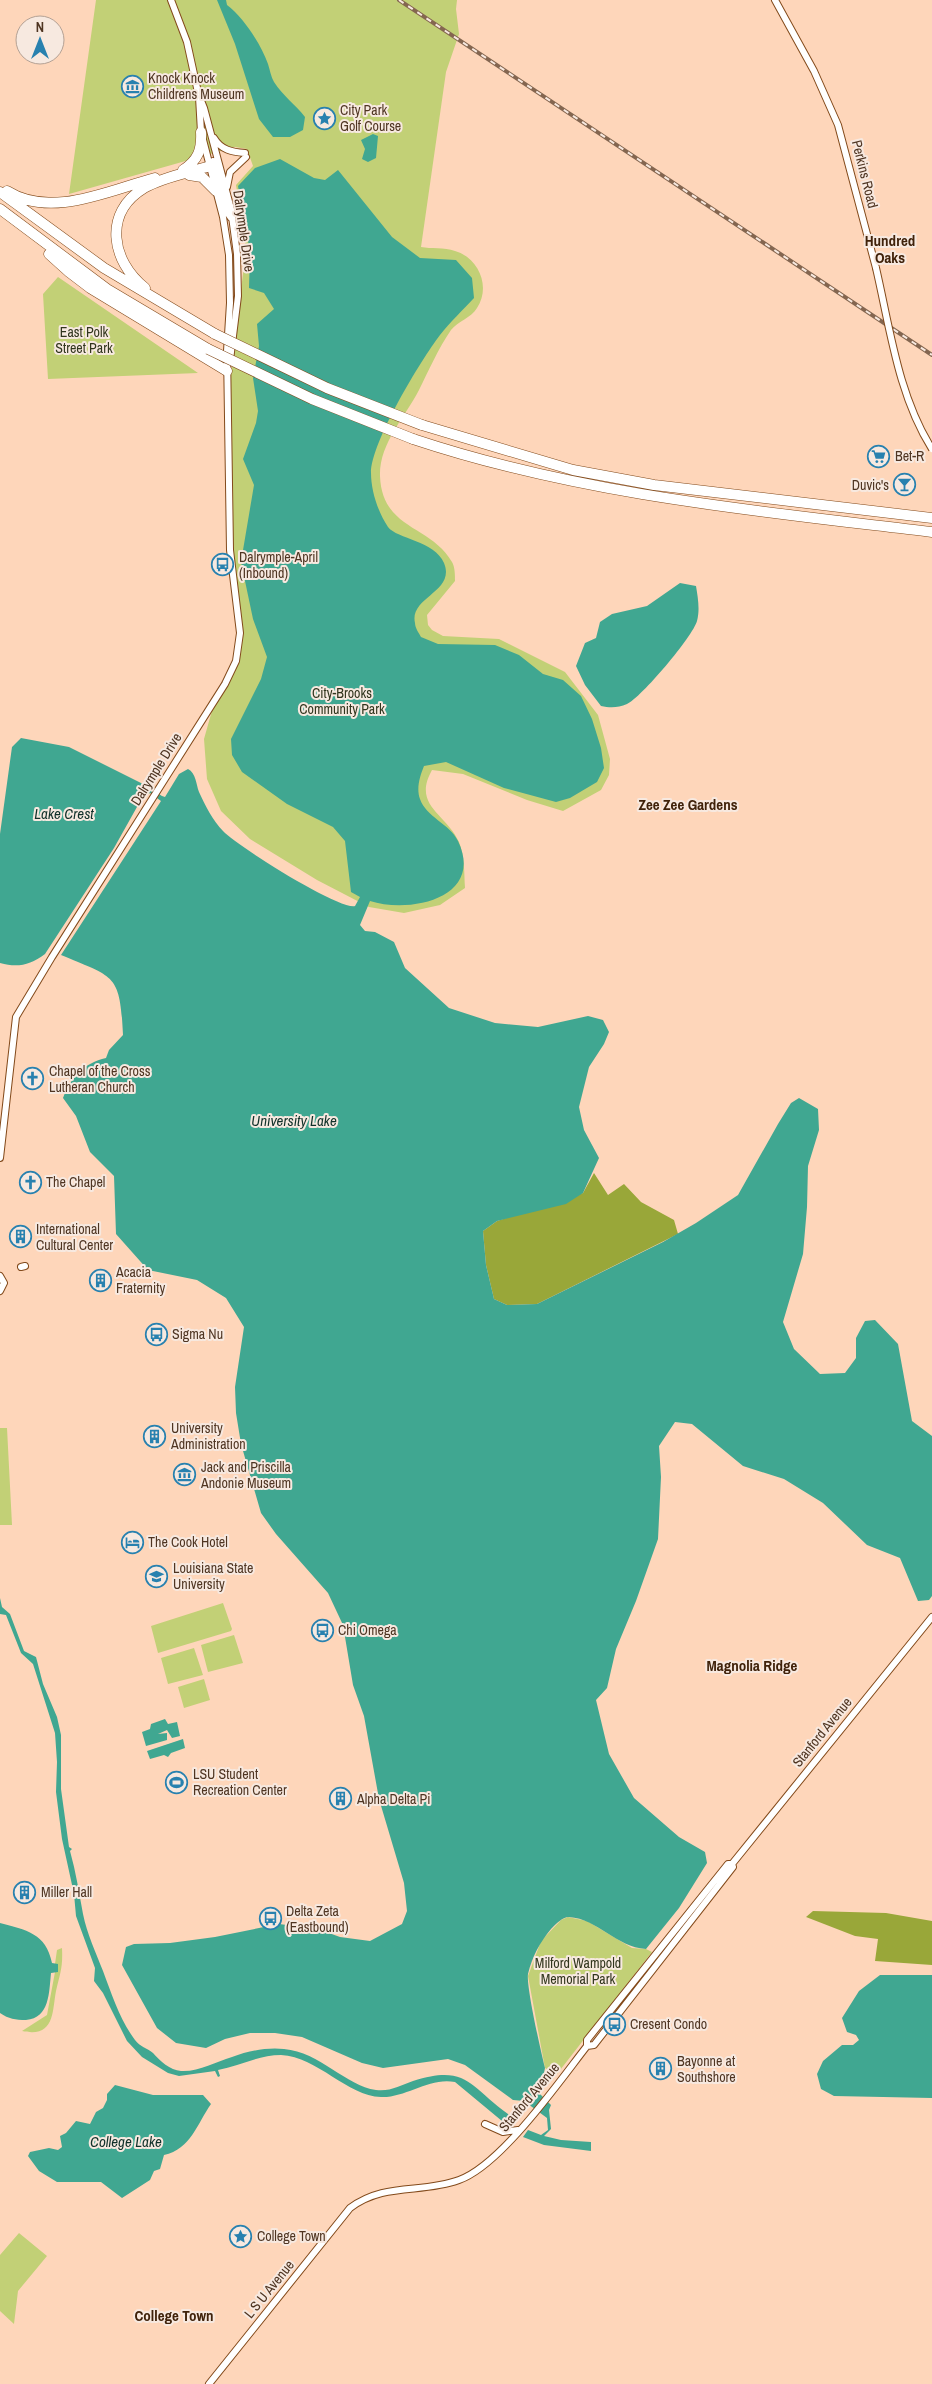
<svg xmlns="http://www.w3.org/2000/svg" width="932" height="2384" font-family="'Archivo Narrow',sans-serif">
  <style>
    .green { fill: #c2d076 }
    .forest { fill: #99a739 }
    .water { fill: #40a791 }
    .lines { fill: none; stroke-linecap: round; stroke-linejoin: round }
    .tertiary-casing { stroke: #834a1b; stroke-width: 8 }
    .motorway-casing { stroke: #834a1b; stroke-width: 11 }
    .tertiary { stroke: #fff; stroke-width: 6 }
    .motorway { stroke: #fff; stroke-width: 10 }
    .rail-casing { stroke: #846650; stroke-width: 4 }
    .rail { stroke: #f7e9e0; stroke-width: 2; stroke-dasharray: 5.5; stroke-linecap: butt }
    .tertiary-bridge-casing { stroke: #834a1b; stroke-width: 8; stroke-linecap: butt }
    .motorway-bridge-casing { stroke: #834a1b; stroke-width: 11; stroke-linecap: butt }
    .tertiary-bridge { stroke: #fff; stroke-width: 6 }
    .motorway-bridge { stroke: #fff; stroke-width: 10 }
    .labels { text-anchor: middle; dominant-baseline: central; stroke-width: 4; stroke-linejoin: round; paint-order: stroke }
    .poi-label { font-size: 14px; fill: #4f3522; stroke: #f7e9e0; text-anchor: start }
    .street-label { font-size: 14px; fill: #4f3522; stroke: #f7e9e0 }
    .park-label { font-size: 14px; fill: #31351d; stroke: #f7e9e0 }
    .neighbourhood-label { font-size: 15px; font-weight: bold; fill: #40220a; stroke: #f7e9e0 }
    .water-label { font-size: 15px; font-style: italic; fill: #11312a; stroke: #f7e9e0 }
  </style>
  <rect width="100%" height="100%" fill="#fed6ba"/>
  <path class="green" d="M96 0H457L456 9 459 34 446 72 421 247C431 249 444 247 455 251 479 258 491 287 477 308 471 318 458 321 451 330 438 349 429 370 419 390 405 417 379 444 380 476 382 530 431 525 452 562 455 567 455 575 455 581L427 615 428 625 432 630 443 636 499 639 565 672 598 715 610 759 609 775 601 790 563 811 527 800 463 774 432 770C412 806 446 813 459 842 465 857 464 873 465 888L440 905 404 913 369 907 317 880 250 839 221 811 207 779 204 739 215 700 234 666 239 644 232 572 228 401 246 248 236 185 253 166 247 149 235 147 69 194Z
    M58 277 198 373 48 379 43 294Z
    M0 1428H7L12 1525H0Z
    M223 1603 232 1629 231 1631 158 1653 151 1626Z
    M234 1635 243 1663 208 1672 201 1645Z
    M194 1648 203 1675 168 1684 161 1658Z
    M204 1679 210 1700 184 1708 178 1687Z
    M568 1917 587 1921 632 1948 646 1949 652 1952 557 2074 545 2068 528 1976 541 1941 561 1920Z
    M62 1948C63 1968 60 1973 56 1991 52 2012 55 2038 22 2031L47 2015 55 1972H58V1965L55 1964 57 1950Z
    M19 2233 47 2256 18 2291 14 2324 0 2311V2255Z"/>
  <path class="forest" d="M594 1173 608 1195 624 1184 641 1202 674 1220 678 1234 537 1304 507 1305 494 1299 486 1265 483 1231 497 1221 583 1193Z
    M813 1911 886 1913 932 1921V1965L875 1961 878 1939 855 1936 806 1917Z"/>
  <path class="water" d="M217 0H226L227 5C243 17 261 44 268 64 270 70 271 77 274 82 283 96 295 104 305 117L303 130 290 137H273L259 119 235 44Z
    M373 134 378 136 376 158 368 162 362 159 365 149 361 140Z
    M280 159 314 178 325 180 338 170 392 237 420 258 456 260 472 278 474 298C463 310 450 322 440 335 421 360 371 442 371 473 371 491 378 512 388 527 397 539 435 541 444 563 456 592 409 597 415 623 415 628 419 633 421 637L438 644 495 645 519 655 543 674 563 680 581 696 592 719 601 748 604 768 597 782 570 798 556 802 504 788 446 762 424 766C420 776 416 788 420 799 426 817 450 824 458 841 485 898 410 914 370 901L360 925 365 931 375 932 394 942 405 968 449 1008 495 1023 538 1027 588 1016 603 1020 609 1032 604 1044 589 1067 579 1107 584 1130 599 1158 583 1193 566 1204 497 1221 483 1231 486 1265 494 1299 507 1305 537 1304 663 1242 696 1223 738 1195 778 1124 791 1103 799 1098 818 1109 819 1130 808 1166 807 1207 803 1254 783 1322 794 1349 820 1374 845 1373 856 1358V1338L865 1321 875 1320 898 1344 912 1421 932 1436V1596L929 1600 918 1601 900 1558 867 1545 823 1503 784 1479 743 1466 692 1424 675 1422 659 1446 661 1477 658 1539 636 1601 616 1649 607 1688 596 1700 609 1754 634 1798 679 1837 705 1852 707 1863 679 1908 646 1949C616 1947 598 1919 569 1917 562 1917 556 1924 551 1929 540 1942 532 1957 528 1974 526 1986 541 2052 545 2068L543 2078 534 2088 551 2105 549 2110 551 2129 544 2136 561 2140 591 2142V2151L544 2145 523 2137 528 2130 541 2135 548 2130 547 2118 524 2101 513 2100 465 2065 448 2059 383 2068 362 2063 302 2037 275 2033H250L225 2039 206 2048 176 2043 157 2028 122 1965 126 1947 134 1944 170 1943 215 1937 279 1924 318 1929 340 1937 370 1941 402 1924 407 1911 404 1883 379 1799 364 1716 353 1685 343 1625 328 1593 276 1534 261 1513 241 1444 236 1413 235 1387 244 1327 226 1298 197 1280 148 1270 116 1234 114 1176 90 1152 76 1116 63 1098C71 1077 84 1063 106 1058L109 1050 123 1035C120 973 115 978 61 955L161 801 150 793 142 798 114 848 45 954C30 965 18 968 0 963V834L12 747 21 738 69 747 145 785 162 796 165 797 179 774 188 769C196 773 196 784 199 792 205 805 213 821 223 831 237 846 339 910 355 906L360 897 351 892 345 841 333 827 287 804 242 772 232 755 231 739 261 679 267 657 253 619 241 562 254 485 243 459 256 423 258 411 253 378 259 346 257 324 274 309 264 293 249 288 250 252 238 186 255 168Z
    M680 583 696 586C698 598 700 610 697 621 693 636 641 698 627 704 618 708 610 708 601 706L585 685 576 666 585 643 596 638 600 622 612 614 647 606Z
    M0 1598 2 1607 10 1614 24 1651 36 1657 43 1684 57 1717 61 1735V1789L69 1847 72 1849 70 1851C76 1872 79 1893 83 1914 87 1934 96 1953 103 1971 112 1995 120 2020 135 2040 140 2047 147 2048 153 2053 160 2061 170 2070 181 2071 199 2072 215 2062 232 2057 248 2051 267 2047 284 2049 320 2052 346 2086 376 2090 390 2092 401 2085 413 2081 467 2064 469 2086 508 2114L512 2120 508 2126 455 2082C429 2077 406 2098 381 2097 347 2096 318 2057 281 2055 259 2055 239 2066 218 2070L220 2076 218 2077 215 2071 179 2076 168 2073 142 2057 127 2041 103 1993 94 1981 95 1968 76 1916 74 1894 62 1839 56 1792 57 1762 55 1733 33 1664 21 1653 6 1615 0 1614Z
    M165 1719 168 1724 177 1722 180 1736 172 1738 167 1730 158 1734 167 1733V1740L146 1746 142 1732 150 1729 151 1724Z
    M183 1739 185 1748 171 1753 168 1757 164 1755 150 1759 147 1751Z
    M0 1923C26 1930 46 1933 52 1963L58 1964V1972L51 1973C49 1992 50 2018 26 2020 15 2020 9 2019 0 2013Z
    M880 1975H932V2098L834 2096 821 2089 817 2074 823 2061 842 2045H853L859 2040 856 2035 847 2032 842 2018 859 1991Z
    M115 2085 153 2095H203L211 2104C197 2124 191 2149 164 2155L160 2169 154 2171 150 2180 122 2198 101 2182H57L39 2171 28 2156 30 2152 49 2148 58 2150 62 2147 60 2136 66 2133 76 2121 90 2124 96 2112 103 2108 107 2100V2094Z"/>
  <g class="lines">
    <defs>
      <path id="tertiary" d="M775 0 814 71 838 125 876 268
        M200 98 204 108 231 209 237 254 238 296 230 360
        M214 138C221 150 232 152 245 153
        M213 161 226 211 231 218
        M227 187 230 172 246 157
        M0 1158 16 1017 52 957 225 684 236 661 240 633 230 550 227 351 230 303 229 255 223 217 201 132 199 97 187 42 171 0
        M21 1267 25 1266
        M0 1276 4 1283 0 1291
        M587 2046V2040L728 1864H732
        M485 2124 503 2132 518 2130
        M209 2384 350 2208C385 2182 421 2194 459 2180 501 2165 558 2083 587 2046L594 2045 733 1867 732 1864 932 1617"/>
      <path id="motorway" d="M183 170C198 160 202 150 201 132
        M189 175 202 177 216 191
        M7 191C51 219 109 190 155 178
        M0 192 104 268 215 334
        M0 209 107 289 208 349
        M49 254 69 272 90 288 227 371
        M145 288C111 261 103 213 144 188 163 177 188 173 210 166
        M422 425 573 470 654 485 932 518
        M413 439C581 495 757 511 932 532"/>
    </defs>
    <use href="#tertiary" class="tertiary-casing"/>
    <use href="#motorway" class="motorway-casing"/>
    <use href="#tertiary" class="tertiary"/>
    <use href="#motorway" class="motorway"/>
    <defs>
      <path id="rail" d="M399 0 932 355"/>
    </defs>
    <use href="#rail" class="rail-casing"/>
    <use href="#rail" class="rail"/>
    <defs>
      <path id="tertiary-bridge" d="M876 268C890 328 898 395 932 449"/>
      <path id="motorway-bridge" d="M215 334 327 388 422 425
        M208 349 312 399 413 439"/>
    </defs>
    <use href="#tertiary-bridge" class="tertiary-bridge-casing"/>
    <use href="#motorway-bridge" class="motorway-bridge-casing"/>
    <use href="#tertiary-bridge" class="tertiary-bridge"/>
    <use href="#motorway-bridge" class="motorway-bridge"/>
  </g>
  <defs>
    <symbol id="museum-ring" viewBox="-11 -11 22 22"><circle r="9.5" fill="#f7e9e0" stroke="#2881af" stroke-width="1.5"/><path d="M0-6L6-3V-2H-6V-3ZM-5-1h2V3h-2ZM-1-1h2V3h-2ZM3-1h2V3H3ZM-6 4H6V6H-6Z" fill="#2881af"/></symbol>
    <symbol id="sight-ring" viewBox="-11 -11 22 22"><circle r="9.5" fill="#f7e9e0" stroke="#2881af" stroke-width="1.5"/><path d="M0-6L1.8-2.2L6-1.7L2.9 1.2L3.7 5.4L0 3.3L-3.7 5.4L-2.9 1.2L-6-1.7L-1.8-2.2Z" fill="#2881af"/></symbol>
    <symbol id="supermarket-ring" viewBox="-11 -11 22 22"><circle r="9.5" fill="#f7e9e0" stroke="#2881af" stroke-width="1.5"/><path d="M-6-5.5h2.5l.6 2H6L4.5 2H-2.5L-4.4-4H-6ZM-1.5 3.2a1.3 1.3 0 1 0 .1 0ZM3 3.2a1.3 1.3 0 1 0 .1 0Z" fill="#2881af"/></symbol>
    <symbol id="bar-ring" viewBox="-11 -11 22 22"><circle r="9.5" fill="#f7e9e0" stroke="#2881af" stroke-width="1.5"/><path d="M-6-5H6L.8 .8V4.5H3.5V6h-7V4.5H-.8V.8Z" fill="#2881af"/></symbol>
    <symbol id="bus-ring" viewBox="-11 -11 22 22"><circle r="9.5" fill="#f7e9e0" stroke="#2881af" stroke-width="1.5"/><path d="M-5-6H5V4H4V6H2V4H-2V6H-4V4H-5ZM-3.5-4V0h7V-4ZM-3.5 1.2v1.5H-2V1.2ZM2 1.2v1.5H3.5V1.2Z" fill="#2881af"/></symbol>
    <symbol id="church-ring" viewBox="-11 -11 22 22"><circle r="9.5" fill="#f7e9e0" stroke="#2881af" stroke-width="1.5"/><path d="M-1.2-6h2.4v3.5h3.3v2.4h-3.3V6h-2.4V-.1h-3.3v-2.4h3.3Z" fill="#2881af"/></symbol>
    <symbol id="building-ring" viewBox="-11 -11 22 22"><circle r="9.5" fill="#f7e9e0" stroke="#2881af" stroke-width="1.5"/><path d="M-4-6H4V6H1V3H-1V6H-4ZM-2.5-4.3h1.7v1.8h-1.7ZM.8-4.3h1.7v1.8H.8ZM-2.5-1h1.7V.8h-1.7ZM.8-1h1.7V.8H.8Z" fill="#2881af"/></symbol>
    <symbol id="hotel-ring" viewBox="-11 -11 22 22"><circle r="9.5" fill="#f7e9e0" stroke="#2881af" stroke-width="1.5"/><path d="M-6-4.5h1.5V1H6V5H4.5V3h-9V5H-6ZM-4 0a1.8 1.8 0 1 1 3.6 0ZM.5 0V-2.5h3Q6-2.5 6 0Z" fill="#2881af"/></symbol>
    <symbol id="university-ring" viewBox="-11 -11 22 22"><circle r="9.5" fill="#f7e9e0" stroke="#2881af" stroke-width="1.5"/><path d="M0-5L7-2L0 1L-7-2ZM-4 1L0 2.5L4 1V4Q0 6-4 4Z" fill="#2881af"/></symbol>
    <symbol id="stadium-ring" viewBox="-11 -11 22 22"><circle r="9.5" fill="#f7e9e0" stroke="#2881af" stroke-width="1.5"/><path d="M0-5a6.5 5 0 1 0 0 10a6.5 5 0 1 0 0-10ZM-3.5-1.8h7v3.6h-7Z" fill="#2881af"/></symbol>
  </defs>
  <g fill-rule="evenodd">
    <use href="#museum-ring" x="120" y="74" width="25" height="25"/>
    <use href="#sight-ring" x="312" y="106" width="25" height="25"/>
    <use href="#supermarket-ring" x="866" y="444" width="25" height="25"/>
    <use href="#bar-ring" x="892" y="472" width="25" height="25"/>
    <use href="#bus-ring" x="210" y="552" width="25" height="25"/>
    <use href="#church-ring" x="20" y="1066" width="25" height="25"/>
    <use href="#church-ring" x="18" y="1170" width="25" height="25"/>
    <use href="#building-ring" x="8" y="1224" width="25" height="25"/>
    <use href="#building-ring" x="88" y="1268" width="25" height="25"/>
    <use href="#bus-ring" x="144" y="1322" width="25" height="25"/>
    <use href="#building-ring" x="142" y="1424" width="25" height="25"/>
    <use href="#museum-ring" x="172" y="1462" width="25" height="25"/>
    <use href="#hotel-ring" x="120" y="1530" width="25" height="25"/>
    <use href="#university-ring" x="144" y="1564" width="25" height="25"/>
    <use href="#bus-ring" x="310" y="1618" width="25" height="25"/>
    <use href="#stadium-ring" x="164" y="1770" width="25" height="25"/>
    <use href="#building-ring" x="328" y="1786" width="25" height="25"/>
    <use href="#building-ring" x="12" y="1880" width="25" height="25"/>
    <use href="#bus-ring" x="258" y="1906" width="25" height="25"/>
    <use href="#bus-ring" x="602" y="2012" width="25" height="25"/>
    <use href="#building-ring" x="648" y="2056" width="25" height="25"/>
    <use href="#sight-ring" x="228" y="2224" width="25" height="25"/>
  </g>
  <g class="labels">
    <g class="poi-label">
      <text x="148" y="78">Knock Knock<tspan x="148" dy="16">Childrens Museum</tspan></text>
      <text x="340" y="110">City Park<tspan x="340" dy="16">Golf Course</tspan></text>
      <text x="895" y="456">Bet-R</text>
      <text x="889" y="485" text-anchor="end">Duvic's</text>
      <text x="239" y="557">Dalrymple-April<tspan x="239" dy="16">(Inbound)</tspan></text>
      <text x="49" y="1071">Chapel of the Cross<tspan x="49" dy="16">Lutheran Church</tspan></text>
      <text x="46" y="1182">The Chapel</text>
      <text x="36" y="1229">International<tspan x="36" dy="16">Cultural Center</tspan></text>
      <text x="116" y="1272">Acacia<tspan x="116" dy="16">Fraternity</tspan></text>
      <text x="172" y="1334">Sigma Nu</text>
      <text x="171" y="1428">University<tspan x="171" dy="16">Administration</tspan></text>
      <text x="201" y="1467">Jack and Priscilla<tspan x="201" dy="16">Andonie Museum</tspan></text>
      <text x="148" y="1542">The Cook Hotel</text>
      <text x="173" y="1568">Louisiana State<tspan x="173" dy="16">University</tspan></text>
      <text x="338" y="1630">Chi Omega</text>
      <text x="193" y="1774">LSU Student<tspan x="193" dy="16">Recreation Center</tspan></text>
      <text x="357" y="1799">Alpha Delta Pi</text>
      <text x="41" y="1892">Miller Hall</text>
      <text x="286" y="1911">Delta Zeta<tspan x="286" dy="16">(Eastbound)</tspan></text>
      <text x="630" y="2024">Cresent Condo</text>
      <text x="677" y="2061">Bayonne at<tspan x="677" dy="16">Southshore</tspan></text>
      <text x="257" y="2236">College Town</text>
    </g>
    <g class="street-label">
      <text transform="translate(865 174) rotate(76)">Perkins Road</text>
      <text transform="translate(244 231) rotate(82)">Dalrymple Drive</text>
      <text transform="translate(156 769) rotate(-58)">Dalrymple Drive</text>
      <text transform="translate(822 1732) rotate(-51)">Stanford Avenue</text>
      <text transform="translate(529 2097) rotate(-50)">Stanford Avenue</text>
      <text transform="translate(269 2289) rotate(-51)">L S U Avenue</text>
    </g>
    <g class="park-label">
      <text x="84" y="332">East Polk<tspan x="84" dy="16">Street Park</tspan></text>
      <text x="342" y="693">City-Brooks<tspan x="342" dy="16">Community Park</tspan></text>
      <text x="578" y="1963">Milford Wampold<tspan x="578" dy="16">Memorial Park</tspan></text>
    </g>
    <g class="neighbourhood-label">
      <text x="890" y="240">Hundred<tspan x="890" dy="17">Oaks</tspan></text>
      <text x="688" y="804">Zee Zee Gardens</text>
      <text x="752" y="1665">Magnolia Ridge</text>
      <text x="174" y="2315">College Town</text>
    </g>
    <g class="water-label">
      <text x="64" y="813">Lake Crest</text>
      <text x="294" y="1120">University Lake</text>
      <text x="126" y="2141">College Lake</text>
    </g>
  </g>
  <g transform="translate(40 40)"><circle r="24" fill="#f7e9e0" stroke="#b4a194"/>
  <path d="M0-4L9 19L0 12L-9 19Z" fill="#2881af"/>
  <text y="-8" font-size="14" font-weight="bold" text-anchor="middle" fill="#4f3522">N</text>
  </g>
</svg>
